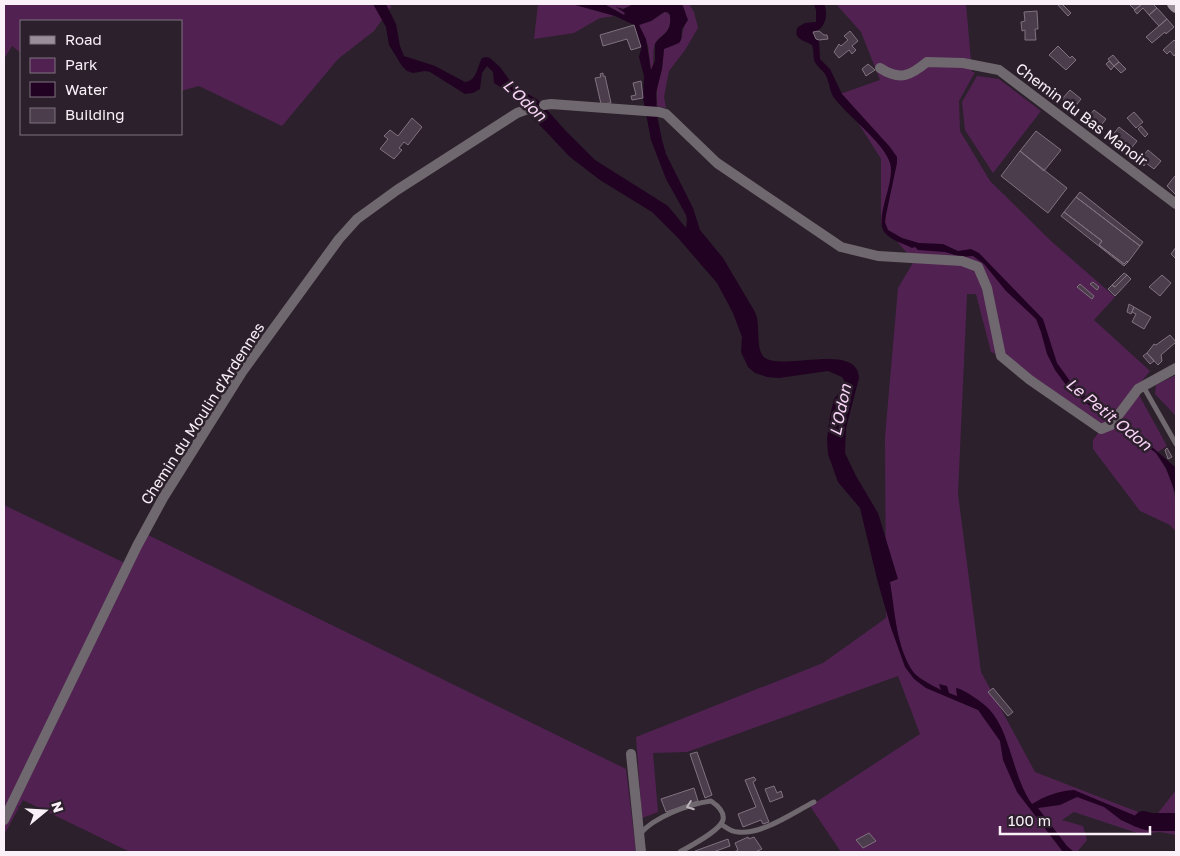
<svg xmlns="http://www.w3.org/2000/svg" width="1180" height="856" font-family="'Golos Text',sans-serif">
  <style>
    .green { fill: #512251 }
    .water { fill: #210222; fill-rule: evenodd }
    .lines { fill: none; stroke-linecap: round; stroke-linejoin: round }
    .river { stroke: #210222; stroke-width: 18 }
    .building { fill: #4b3d4b; stroke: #817280 }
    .service { stroke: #6f686e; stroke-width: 5 }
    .minor { stroke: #6f686e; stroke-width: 10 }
    .secondary { stroke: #998e99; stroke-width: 12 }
    .oneway { stroke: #bbb3ba }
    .labels { text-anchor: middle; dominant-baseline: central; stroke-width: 5; stroke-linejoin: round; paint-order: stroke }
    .street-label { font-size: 15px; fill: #f9f0f8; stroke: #2c202c }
    .water-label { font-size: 16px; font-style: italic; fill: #fbd5f9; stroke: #2c202c }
  </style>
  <rect width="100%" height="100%" fill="#2c202c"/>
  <path class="green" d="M4 4H390L391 7 374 31 338 59 282 126 199 86 181 91V21H21V53L12 46 4 59Z
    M538 4H572L615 16 600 18 574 33 534 39Z
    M604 4H632L630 6 623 9 618 8 625 13 624 15Z
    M682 4H689L694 12 698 28 685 50 669 71 664 97 666 108 657 106V87L662 69 664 49 674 45 682 38C683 21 691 23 682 4Z
    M836 4H966L972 72H975L959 101 960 131 990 181 1052 242 1115 297 1094 320 1150 371 1132 393 1139 395 1167 446 1156 453C1177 483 1176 498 1176 532L1170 525 1140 511 1093 449V440L1101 429 1001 356 991 352 976 294H967L958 494 981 672 1035 772 1146 815 1158 813 1176 790V835L1160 832 1140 834 1074 812 1062 820 1083 826 1087 840 1077 852H841L810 806 920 734 898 676 687 752 653 753 658 812 642 818 636 737 823 663 886 618 885 437 898 288 914 261 881 223V159L840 94 880 80 861 32Z
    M665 12 670 15C672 38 657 33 654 47 652 56 655 61 651 71L648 46 639 25 651 21Z
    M977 76 999 79 1041 111 993 173 965 130 962 102Z
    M1176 375V416L1155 394 1156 385Z
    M4 505 131 566 148 535 626 769 636 852H130L23 800 4 835Z"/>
  <path class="water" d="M373 4H386L396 24 400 46 404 56 435 66 465 82C477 81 477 67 482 58L486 57 490 58 500 67 513 85 538 100 565 130 595 160 668 206 686 228 687 220 686 215 666 179 651 140 643 98 644 76 639 57 641 49 634 25 615 16 572 4H604L624 15 625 13 616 7 623 9 630 6 632 4H682L688 20 682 29 681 40 679 43 664 49 662 69 656 93 657 115 662 140 666 154 693 208 700 230 723 258 755 312C761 324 755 348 764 357 781 372 858 341 859 378L846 428 845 453 856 476 878 513 898 579 890 582C895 611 896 648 914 673 920 679 933 686 941 690L939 684 947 686 949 693 957 696 956 688 960 689C970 694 981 701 989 709 1011 732 1012 776 1032 804 1045 796 1058 791 1074 790L1143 819 1176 823V827L1154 825 1144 828 1136 827 1121 820 1104 807 1077 797 1060 805 1038 808 1067 846 1074 852H1063L1017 792 1003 760 1000 741 978 710 926 688 914 679 905 667 891 628 877 579 860 508 838 482 828 454 827 439 830 416 834 399 843 388 844 380 842 377 828 371 779 378 767 377 755 373 748 367 741 352 742 337 733 313 717 283 679 239 652 212 600 180 570 157 533 118 528 107 515 96 494 83 493 72 487 66 482 73 480 89 473 93 465 94 430 72 425 71 413 73 407 71 402 66 389 45 386 27ZM664 12H668L670 15C672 33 664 32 655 44V61L651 70 646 39 639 25 651 21Z
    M814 4H824C829 15 825 29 813 33L819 40 820 59 830 69 842 94 890 147 897 157V163L886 215 885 222 888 230 902 238 919 243 943 244 958 251 971 249 979 253 1043 319 1057 363 1070 381 1080 392 1136 433 1175 467 1176 495 1166 468 1156 453 1136 438 1128 429 1111 421 1086 403 1066 385 1055 370 1047 354 1041 332 1036 319 1006 291 984 264 973 256 961 257 945 252 918 250 915 247 912 248C903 243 892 241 885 233 873 219 896 182 890 163 884 143 849 117 835 99 830 93 830 86 827 78 825 71 817 68 814 60 813 55 814 50 812 45 804 40 792 39 798 27L805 23 816 22V10Z"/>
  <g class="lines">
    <path class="river" d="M1143 820 1151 822H1176"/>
  </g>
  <path class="building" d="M1057 4H1062L1071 13 1068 16Z
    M1129 4H1142L1135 10Z
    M1142 4H1153L1157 8 1149 15 1143 8 1137 14 1134 10Z
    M1157 8 1167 19 1159 26 1149 15Z
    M1037 11 1038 29H1035L1036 40H1025V30L1022 31 1021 22 1025 21 1024 12Z
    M1167 19 1174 27 1166 34 1165 32 1152 43 1146 37Z
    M634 25 641 47 631 50 627 39 603 46 600 35Z
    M819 31 824 35H827L828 39 819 40 816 39 813 32Z
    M850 31 858 41 852 46 856 50 852 54 849 50 839 58 834 52 839 44 841 46 848 40 844 36Z
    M1174 40 1176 42V53L1174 56 1170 51 1167 54 1163 50Z
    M1058 46 1070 58 1072 56 1076 60 1066 70 1049 55Z
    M1113 55 1119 62 1114 66 1108 59Z
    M1109 61 1114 66 1111 70 1106 64Z
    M1119 62 1126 69 1121 73 1114 66Z
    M868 64 875 70 866 76 862 69Z
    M603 73V76H605L611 103 601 104 595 78 601 77 600 74Z
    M641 81 643 98 632 100 631 96 636 95 633 83Z
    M1070 90 1081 99 1074 108 1062 99Z
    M1094 110 1106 119 1099 128 1086 119Z
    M1134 112 1143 122 1136 128 1127 118Z
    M412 118 422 127 408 145 404 142 399 148 402 150 394 159 380 149 388 139 384 136 390 130 398 136Z
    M1086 119 1095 125 1094 127 1085 121Z
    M1141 126 1148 134 1145 137 1138 129Z
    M1119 127 1137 141 1129 151 1117 140V141L1111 137Z
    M1036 131 1061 150 1044 171 1020 151Z
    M1148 150 1161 161 1154 169 1146 163 1144 166 1139 161Z
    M1020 151 1067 188 1048 213 1001 176Z
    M1175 176 1176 177V195L1167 186Z
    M1080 192 1143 242 1140 246 1076 197Z
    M1076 197 1140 246 1128 262 1127 261 1124 264 1099 245 1102 241 1064 212Z
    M1064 212 1102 241 1099 245 1124 264 1127 261 1128 262 1124 266 1061 216Z
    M1176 247V259L1171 254Z
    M1124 273 1127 275 1115 287 1112 285Z
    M1127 275 1131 279 1115 296 1108 289 1112 285 1115 287Z
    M1162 275 1171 283 1160 296 1149 287Z
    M1093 282 1099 287 1097 290 1090 284Z
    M1080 284 1094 296 1092 299 1077 287Z
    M1129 304 1134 307 1131 314 1127 312Z
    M1134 307 1151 317 1144 329 1132 322 1136 314 1132 312Z
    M1170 335 1176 342 1161 355 1162 361 1158 365 1147 353 1154 344 1156 345Z
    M1147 353 1154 361 1150 364 1143 356Z
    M1167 448 1172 457 1168 459 1165 450Z
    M993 688 1013 712 1008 716 988 692Z
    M697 752 712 795 705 798 690 754Z
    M754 777 756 780 753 782 769 822 763 824 761 820 743 827 738 814 756 807 745 780Z
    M774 786 777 793 781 791 783 797 770 802 765 789Z
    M694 788 698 801 666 812 661 799Z
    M869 833 876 841 863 848 856 840Z
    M748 837 749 839 754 837 762 849 755 852H734L738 850 735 843Z
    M728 839 730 846 713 852H696L695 851Z"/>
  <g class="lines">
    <path class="service" d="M1143 386 1176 444
      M721 824C727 828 731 832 738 832 762 835 794 812 814 802
      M640 834C654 817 689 804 711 801 717 805 725 811 723 820 720 831 690 846 680 852"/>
    <path class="minor" d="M880 68C900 81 910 76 927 62L963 63 999 70 1176 204
      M544 105 551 104 659 112 666 114 717 163 841 247 878 256 962 261 978 267 987 288 1001 356 1030 380 1101 429 1111 425 1138 389 1176 368
      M631 754 641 852
      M4 820 137 546 163 498 242 372 339 239 357 219 397 190 517 113 528 109"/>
    <path class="secondary" d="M1173 4 1176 7"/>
  </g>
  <defs><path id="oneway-chevron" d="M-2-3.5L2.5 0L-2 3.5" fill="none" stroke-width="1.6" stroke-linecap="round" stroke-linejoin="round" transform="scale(1.25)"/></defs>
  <use class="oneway" href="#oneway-chevron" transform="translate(690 806) rotate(160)"/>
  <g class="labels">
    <g class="street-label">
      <text transform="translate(1082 114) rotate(37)">Chemin du Bas Manoir</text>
      <text transform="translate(202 413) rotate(-57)">Chemin du Moulin d'Ardennes</text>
    </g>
    <g class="water-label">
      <text transform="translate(525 100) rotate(43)">L'Odon</text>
      <text transform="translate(840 410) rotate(-78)">L'Odon</text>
      <text transform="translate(1109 414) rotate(39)">Le Petit Odon</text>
    </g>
  </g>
  <rect width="1180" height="856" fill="none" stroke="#f9f0f8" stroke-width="10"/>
  <rect x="20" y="20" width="162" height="115" fill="#2c202c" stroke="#7e737e"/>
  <rect x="30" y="36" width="25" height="8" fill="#998e99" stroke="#7e737e"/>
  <text x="65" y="45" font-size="15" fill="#f9f0f8">Road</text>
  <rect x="30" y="58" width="25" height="15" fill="#512251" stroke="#7e737e"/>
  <text x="65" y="70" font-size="15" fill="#f9f0f8">Park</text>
  <rect x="30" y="82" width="25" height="15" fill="#210222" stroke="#7e737e"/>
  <text x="65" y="95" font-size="15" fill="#f9f0f8">Water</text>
  <rect x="30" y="108" width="25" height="15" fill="#4b3d4b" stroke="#7e737e"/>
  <text x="65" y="120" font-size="15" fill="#f9f0f8">Building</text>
  <g transform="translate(45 811) rotate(72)" stroke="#2c202c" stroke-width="4" paint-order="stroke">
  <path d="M0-4L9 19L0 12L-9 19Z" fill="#f9f0f8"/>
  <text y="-8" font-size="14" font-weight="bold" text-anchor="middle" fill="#f9f0f8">N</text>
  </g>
  <path d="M1000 826v8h150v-8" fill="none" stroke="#f9f0f8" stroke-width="2.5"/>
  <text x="1008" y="826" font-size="15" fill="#f9f0f8" stroke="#2c202c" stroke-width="4" paint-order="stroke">100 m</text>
</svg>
